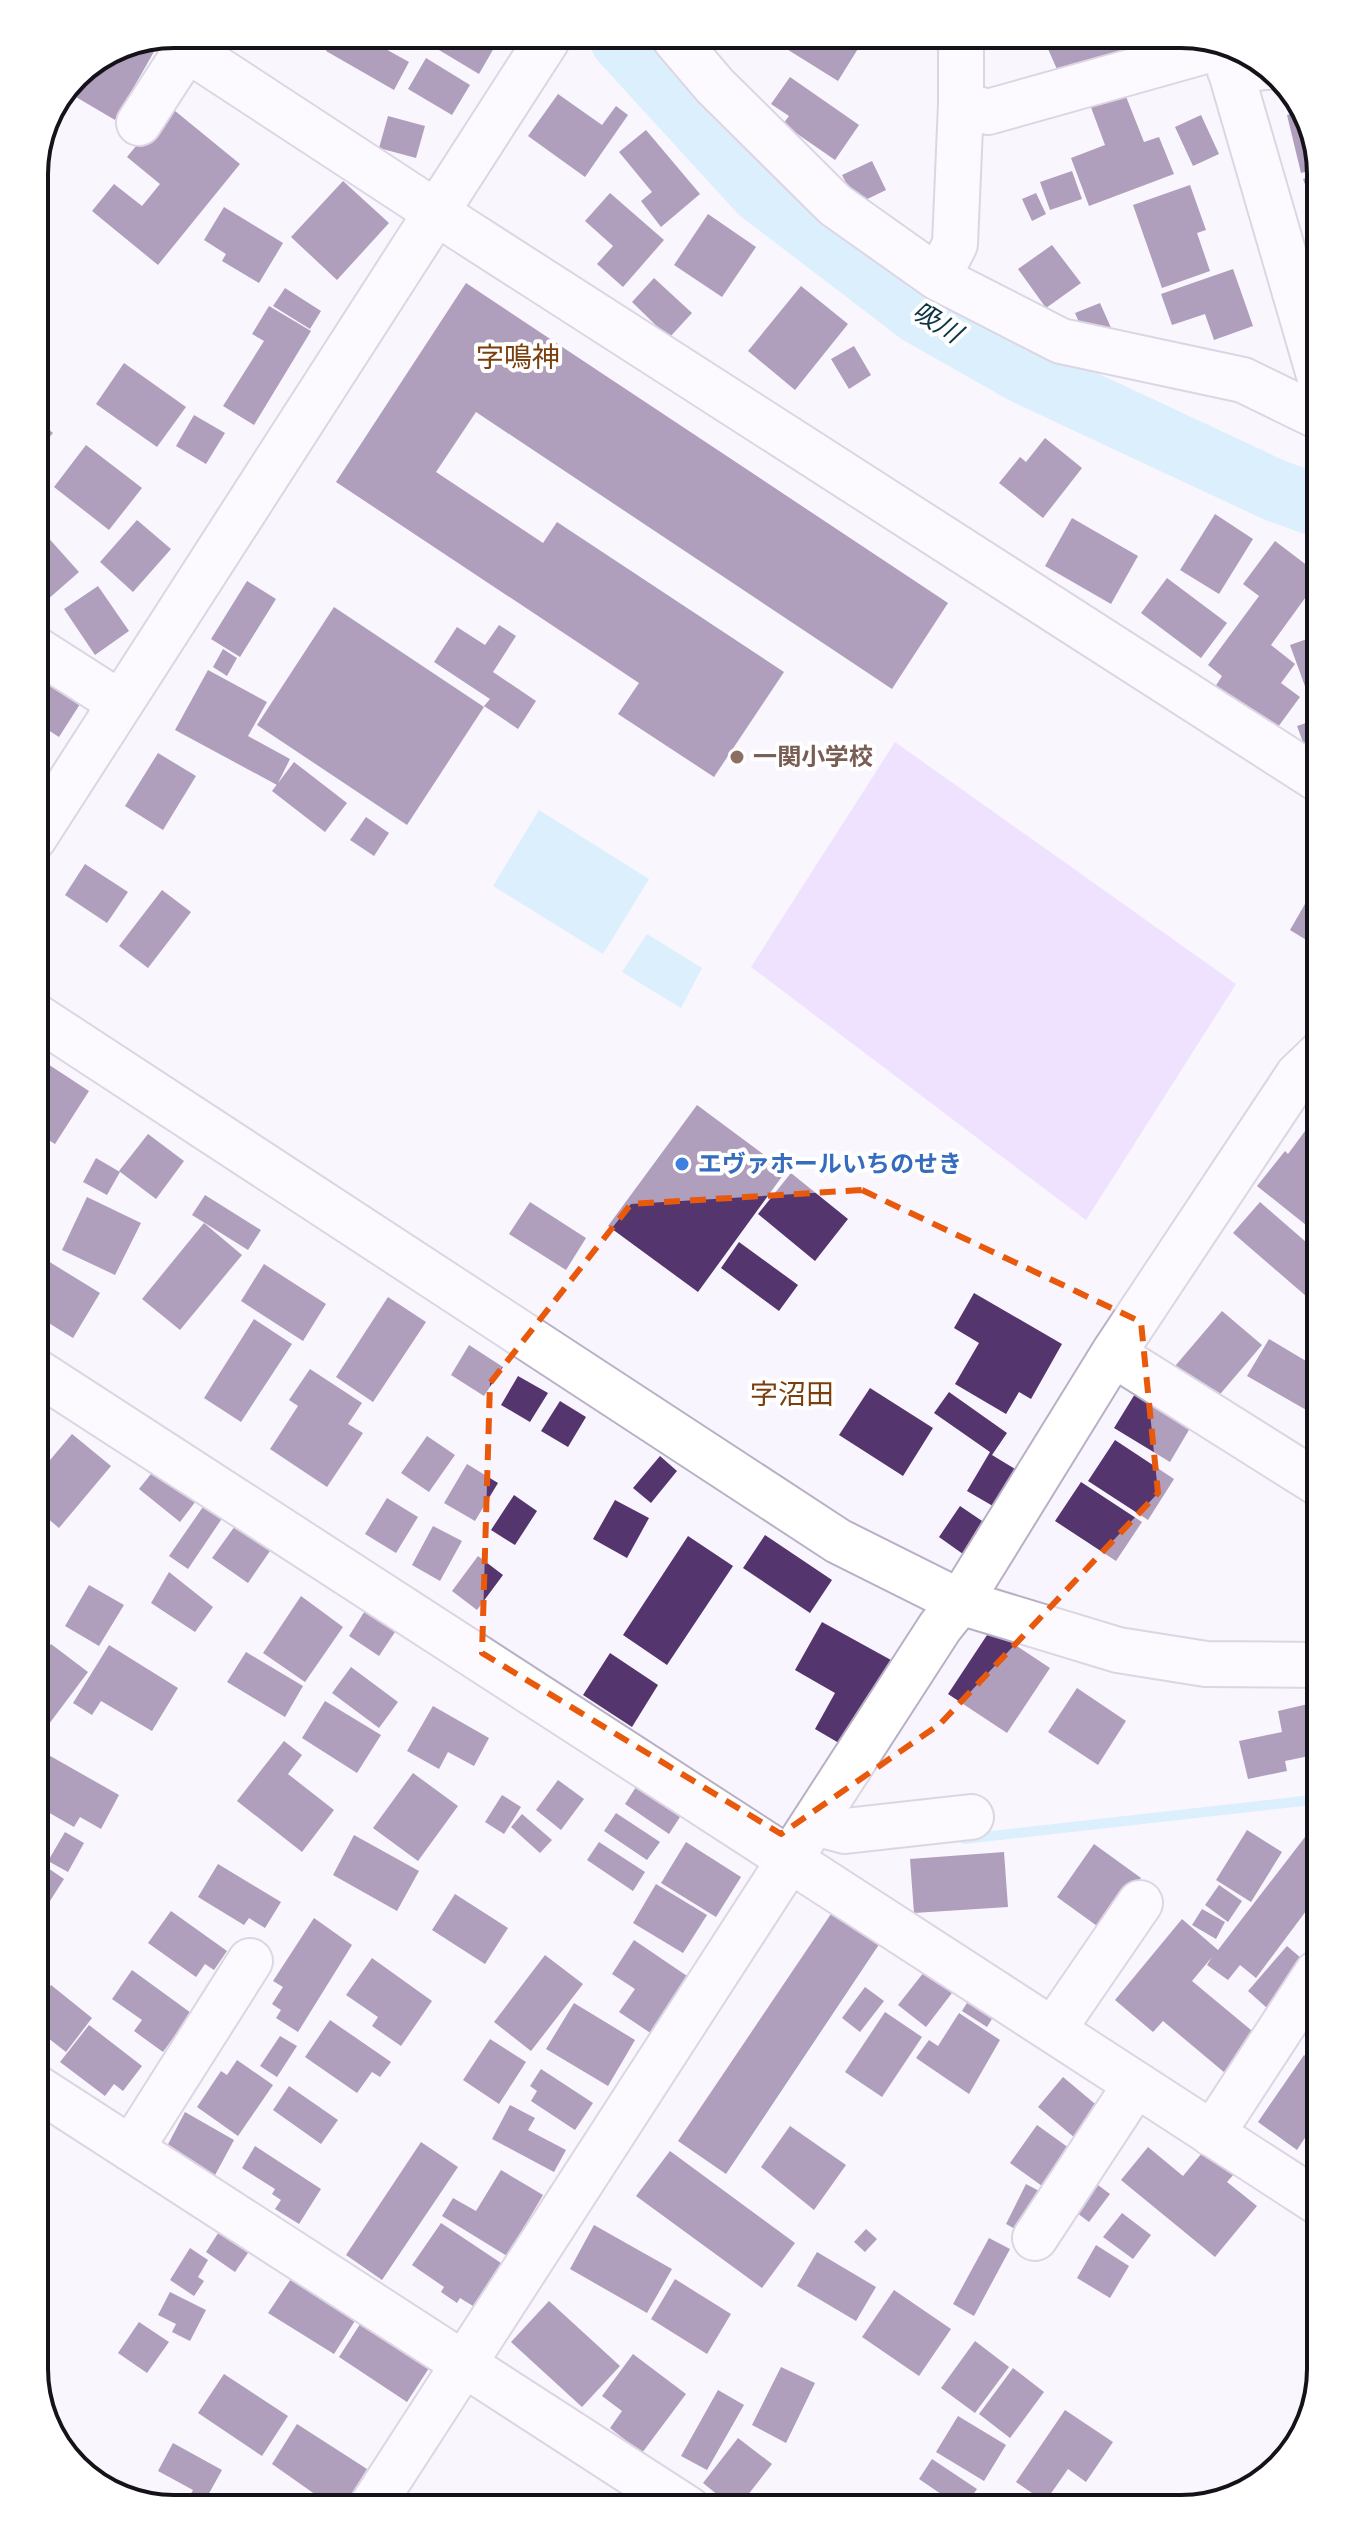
<svg xmlns="http://www.w3.org/2000/svg" width="1355" height="2543" font-family="'Roboto Serif','Noto Sans JP',serif">
  <style>
    .green { fill: #e3cbfe }
    .water { fill: #b6e7fd }
    .lines { fill: none; stroke-linecap: round; stroke-linejoin: round }
    .stream { stroke: #b6e7fd; stroke-width: 10 }
    .river { stroke: #b6e7fd; stroke-width: 62 }
    .building { fill: #54356d }
    .minor-casing { stroke: #b9b0c5; stroke-width: 48 }
    .minor { stroke: #fff; stroke-width: 44 }
    .marked { fill: none; stroke: #e8590c; stroke-width: 6; stroke-dasharray: 16 10; stroke-linejoin: round }
    .education-dot { fill: #8d6e63; stroke: #fff; stroke-width: 3 }
    .shop-dot { fill: #3f7fe0; stroke: #fff; stroke-width: 3 }
    .labels { text-anchor: middle; dominant-baseline: central; stroke-width: 8; stroke-linejoin: round; paint-order: stroke }
    .education-label { font-size: 24px; font-weight: bold; fill: #785e54; stroke: #fff; text-anchor: start }
    .shop-label { font-size: 24px; font-weight: bold; fill: #366cbe; stroke: #fff; text-anchor: start }
    .water-label { font-size: 26px; font-style: italic; fill: #0d3544; stroke: #fff }
    .quarter-label { font-size: 28px; fill: #7a3f0f; stroke: #fff }
    .rim { fill: none; stroke: #16121a; stroke-width: 4 }
  </style>
  <rect width="100%" height="100%" fill="#f9f5fe"/>
  <path class="green" d="M895 742 1236 984 1086 1220 751 967Z"/>
  <path class="water" d="M539 810 649 879 603 954 493 886Z
    M647 934 702 968 681 1008 622 972Z"/>
  <g class="lines">
    <path class="stream" d="M964 1839 1321 1799"/>
    <path class="river" d="M621 40 760 192 920 314 1024 373 1274 490 1321 507"/>
  </g>
  <path class="building" d="M1134 35 1141 51 1063 83 1045 42 1060 36Z
    M862 37 864 39 838 81 769 38Z
    M437 41H498L479 74 434 47Z
    M331 42H373L409 62 394 90 326 51Z
    M121 44H144L155 50 115 120 76 97 97 60Z
    M426 58 470 85 452 115 408 89Z
    M790 77 859 125 835 160 783 124 789 116 771 104Z
    M1123 89 1144 142 1159 137 1174 174 1089 206 1071 158 1105 145 1089 102Z
    M558 94 602 125 616 106 628 115 585 177 528 136Z
    M169 106 240 164 158 265 92 211 114 184 142 206 160 184 127 157Z
    M1303 111 1310 120 1320 168 1301 173 1287 115Z
    M1201 115 1219 154 1193 166 1175 127Z
    M388 116 425 126 416 158 379 148Z
    M646 130 700 194 661 227 641 201 652 192 619 152Z
    M872 161 886 190 857 204 842 175Z
    M1072 171 1082 199 1050 210 1040 182Z
    M1321 173V199L1312 203 1303 179Z
    M343 181 389 223 337 280 291 237Z
    M1190 185 1206 230 1197 233 1210 271 1162 288 1133 205Z
    M610 193 664 240 623 287 597 264 613 246 585 221Z
    M1036 193 1046 214 1032 221 1022 199Z
    M224 207 283 243 259 283 222 261 226 254 204 240Z
    M708 214 756 247 722 297 674 265Z
    M1052 245 1081 283 1046 308 1018 269Z
    M1233 269 1253 326 1214 340 1205 314 1172 325 1161 294Z
    M654 278 692 313 669 338 632 302Z
    M466 283 948 603 892 689 476 412 436 472 543 543 557 522 784 672 714 777 618 714 639 683 336 482Z
    M801 286 848 324 795 390 748 351Z
    M285 288 321 311 310 329 273 306Z
    M1100 303 1112 330 1087 341 1075 313Z
    M269 306 311 331 254 425 223 406 264 341 252 334Z
    M854 346 871 375 849 389 831 359Z
    M124 363 186 407 157 447 96 404Z
    M194 415 225 433 206 464 176 446Z
    M34 417 53 433 34 455Z
    M1045 438 1082 468 1043 518 999 483 1020 457 1026 462Z
    M86 445 142 488 109 530 54 487Z
    M1215 514 1253 539 1219 594 1180 570Z
    M1072 518 1138 556 1111 604 1045 566Z
    M137 520 171 549 133 592 100 562Z
    M36 524 79 572 39 607 34 602V526Z
    M1275 541 1321 576 1271 645 1295 664 1281 683 1300 697 1275 731 1215 687 1222 676 1208 665 1259 596 1243 584Z
    M1167 578 1227 623 1201 658 1141 613Z
    M247 581 276 599 240 657 211 639Z
    M98 586 129 631 95 655 64 609Z
    M334 607 484 707 407 825 257 725Z
    M499 625 516 636 493 672 536 701 518 729 484 706 490 699 434 662 457 627 485 645Z
    M1321 634V696L1310 700 1290 645Z
    M223 649 237 658 227 676 213 667Z
    M208 670 267 702 248 736 290 759 277 785 175 730Z
    M34 671 89 690 59 737 34 721Z
    M1321 718V761L1311 764 1297 726Z
    M34 732 48 742 34 760Z
    M158 753 196 776 163 830 125 806Z
    M294 762 347 803 325 832 272 791Z
    M366 817 389 833 374 856 350 840Z
    M85 864 128 892 107 923 65 895Z
    M162 890 191 912 148 968 119 946Z
    M1313 890 1321 895V949L1290 930Z
    M34 1055 89 1091 55 1144 34 1131Z
    M697 1105 786 1171 698 1292 608 1226Z
    M1308 1127 1321 1137V1237L1257 1186 1285 1151 1288 1154Z
    M148 1134 184 1161 156 1199 119 1171Z
    M96 1158 120 1172 107 1195 83 1182Z
    M791 1173 848 1219 815 1261 758 1214Z
    M205 1195 261 1230 248 1250 192 1215Z
    M87 1197 141 1223 115 1275 62 1250Z
    M530 1202 586 1238 566 1270 509 1234Z
    M1260 1202 1321 1255V1309L1233 1233Z
    M204 1223 242 1255 180 1330 142 1299Z
    M739 1242 798 1285 779 1311 721 1268Z
    M35 1253 100 1293 73 1338 34 1314Z
    M264 1264 326 1304 303 1341 241 1301Z
    M974 1293 1062 1344 1031 1399 1019 1392 1006 1414 955 1384 979 1343 954 1328Z
    M388 1297 426 1322 373 1402 336 1377Z
    M1222 1311 1262 1345 1210 1406 1170 1372Z
    M254 1319 292 1344 241 1422 204 1398Z
    M1269 1339 1321 1370V1389L1308 1411 1247 1376Z
    M469 1345 503 1367 484 1396 451 1375Z
    M310 1369 362 1403 348 1424 363 1433 327 1487 270 1449 298 1406 289 1400Z
    M518 1376 548 1393 530 1422 501 1405Z
    M870 1388 933 1428 903 1476 839 1435Z
    M1138 1389 1193 1423 1170 1462 1114 1428Z
    M949 1392 1007 1433 992 1455 1020 1472 998 1509 967 1491 990 1452 934 1413Z
    M560 1401 586 1417 568 1447 541 1431Z
    M72 1434 111 1466 59 1528 34 1507V1479Z
    M427 1436 455 1455 429 1492 401 1473Z
    M1115 1440 1174 1479 1148 1520 1088 1481Z
    M660 1456 677 1471 651 1503 633 1488Z
    M162 1460 202 1493 180 1522 139 1489Z
    M467 1464 498 1483 475 1521 444 1503Z
    M1081 1482 1142 1522 1116 1561 1055 1521Z
    M514 1495 537 1511 515 1545 491 1530Z
    M387 1498 418 1517 396 1553 365 1534Z
    M615 1500 649 1518 627 1558 593 1539Z
    M205 1504 223 1517 188 1569 169 1556Z
    M960 1506 991 1527 970 1559 939 1537Z
    M235 1526 270 1551 248 1583 212 1558Z
    M433 1526 462 1541 440 1581 412 1565Z
    M765 1535 832 1580 810 1613 743 1568Z
    M688 1536 733 1566 667 1665 623 1635Z
    M478 1556 503 1575 477 1610 452 1591Z
    M169 1572 213 1607 195 1632 151 1603Z
    M89 1585 124 1605 99 1646 65 1626Z
    M301 1596 343 1627 305 1682 263 1653Z
    M368 1606 399 1626 379 1656 349 1636Z
    M822 1622 891 1660 844 1746 815 1729 835 1693 795 1670Z
    M991 1629 1050 1668 1007 1733 948 1694Z
    M51 1644 88 1672 46 1728 34 1719V1666Z
    M109 1645 178 1688 152 1731 101 1701 92 1715 73 1703Z
    M246 1652 303 1686 285 1717 227 1682Z
    M610 1653 658 1685 632 1727 583 1695Z
    M351 1667 398 1702 379 1728 332 1693Z
    M1077 1688 1126 1721 1098 1765 1048 1732Z
    M325 1701 381 1735 357 1773 302 1738Z
    M1308 1704 1319 1754 1285 1761 1287 1771 1248 1779 1239 1741 1282 1732 1278 1711Z
    M433 1706 489 1738 474 1766 448 1752 439 1769 407 1751Z
    M284 1741 302 1755 288 1774 334 1810 302 1852 237 1801Z
    M45 1753 119 1795 101 1829 80 1817 74 1827 34 1804 40 1794 34 1791V1773Z
    M413 1773 458 1806 418 1861 373 1828Z
    M558 1780 584 1799 561 1830 536 1810Z
    M636 1787 680 1817 669 1834 625 1804Z
    M502 1795 521 1807 504 1834 485 1822Z
    M616 1813 660 1842 647 1860 604 1831Z
    M522 1814 552 1840 540 1853 511 1827Z
    M1247 1830 1282 1852 1251 1902 1216 1880Z
    M65 1832 84 1843 68 1872 48 1861Z
    M354 1835 419 1871 397 1911 333 1875Z
    M1305 1837 1321 1849V1897L1318 1895 1256 1978 1240 1965 1228 1980 1207 1965 1212 1957 1192 1981 1263 2040 1231 2078 1163 2021 1153 2032 1115 2000 1182 1919 1218 1950Z
    M599 1842 645 1872 633 1891 587 1860Z
    M686 1842 741 1877 716 1917 661 1883Z
    M1094 1844 1141 1878 1104 1931 1057 1897Z
    M1004 1852 1008 1907 914 1913 910 1859Z
    M218 1864 281 1902 265 1928 249 1918 244 1925 198 1897Z
    M45 1866 64 1879 34 1926V1876L38 1878Z
    M656 1884 707 1915 683 1953 633 1923Z
    M1219 1885 1242 1901 1228 1922 1205 1905Z
    M455 1894 508 1928 485 1964 432 1930Z
    M835 1908 882 1940 726 2174 678 2141Z
    M1202 1909 1225 1922 1216 1939 1192 1925Z
    M171 1911 227 1951 214 1970 205 1964 196 1977 148 1943Z
    M314 1918 352 1945 298 2032 276 2018 281 2010 272 2004 283 1987 273 1981Z
    M634 1940 690 1978 652 2034 619 2012 635 1989 612 1974Z
    M1287 1946 1315 1970 1276 2016 1248 1991Z
    M545 1955 583 1984 531 2051 494 2022Z
    M372 1958 432 2001 401 2046 372 2026 378 2017 346 1995Z
    M928 1967 955 1989 926 2027 898 2005Z
    M132 1970 191 2013 163 2052 134 2031 142 2020 112 1999Z
    M51 1985 92 2018 66 2052 34 2027V2006Z
    M865 1987 884 2001 860 2032 842 2018Z
    M970 1998 995 2014 987 2027 962 2011Z
    M574 2003 635 2040 608 2086 546 2049Z
    M885 2012 922 2037 882 2097 845 2072Z
    M959 2013 1000 2040 969 2094 916 2058 929 2040 938 2046Z
    M330 2020 391 2062 380 2077 372 2072 357 2093 305 2057Z
    M89 2025 142 2066 123 2091 114 2084 105 2096 60 2062Z
    M280 2036 297 2046 277 2077 260 2066Z
    M490 2039 526 2062 499 2104 463 2080Z
    M1304 2055 1321 2067V2075L1315 2084 1321 2088V2138L1310 2130 1297 2150 1258 2122Z
    M237 2060 273 2085 238 2136 197 2107 221 2071 227 2075Z
    M541 2069 593 2103 575 2130 531 2101 537 2091 530 2086Z
    M1063 2077 1100 2108 1075 2138 1038 2107Z
    M289 2086 338 2120 321 2144 273 2110Z
    M510 2105 535 2118 528 2130 566 2150 554 2172 492 2139Z
    M185 2112 234 2140 214 2177 165 2150Z
    M1037 2125 1076 2153 1049 2191 1010 2163Z
    M790 2126 846 2165 814 2210 761 2167Z
    M421 2142 458 2167 382 2280 346 2255Z
    M1211 2142 1241 2166 1227 2182 1257 2206 1215 2257 1121 2180 1148 2147 1183 2176Z
    M255 2146 321 2189 299 2224 275 2209 281 2200 272 2194 275 2189 242 2168Z
    M670 2151 795 2243 762 2288 636 2196Z
    M501 2170 543 2195 507 2256 442 2216 453 2198 476 2211Z
    M1090 2179 1110 2194 1089 2222 1069 2207Z
    M1026 2184 1041 2192 1021 2232 1006 2224Z
    M1122 2213 1151 2235 1133 2259 1103 2237Z
    M441 2223 501 2263 473 2306 460 2298 457 2303 441 2292 444 2287 412 2265Z
    M594 2225 672 2269 647 2313 570 2269Z
    M222 2227 252 2247 235 2272 206 2252Z
    M866 2229 877 2239 865 2252 854 2242Z
    M989 2238 1010 2249 974 2316 953 2304Z
    M1096 2245 1129 2266 1110 2298 1077 2278Z
    M190 2248 208 2260 198 2277 204 2281 194 2296 170 2280Z
    M817 2252 876 2287 856 2321 797 2286Z
    M295 2273 358 2316 334 2354 268 2313Z
    M675 2279 731 2314 707 2354 651 2319Z
    M894 2290 951 2329 919 2376 862 2337Z
    M170 2292 206 2310 190 2341 172 2332 176 2324 158 2315Z
    M549 2301 620 2366 582 2407 511 2342Z
    M364 2318 433 2362 407 2402 339 2357Z
    M139 2322 169 2342 147 2373 118 2353Z
    M975 2341 1009 2367 975 2413 941 2388Z
    M633 2354 686 2394 642 2453 610 2428 622 2411 602 2396Z
    M781 2367 815 2383 786 2443 752 2425Z
    M1013 2368 1044 2392 1010 2438 979 2414Z
    M224 2374 288 2416 262 2456 198 2413Z
    M718 2390 744 2405 707 2470 681 2456Z
    M1065 2410 1113 2442 1086 2482 1068 2469 1045 2502 1016 2482Z
    M958 2416 1006 2445 984 2481 936 2452Z
    M297 2424 367 2469 342 2509H336L272 2464Z
    M738 2438 772 2464 737 2509H735L703 2483Z
    M173 2443 222 2470 202 2506 188 2499 193 2490 158 2471Z
    M932 2459 977 2489 963 2509 919 2479Z"/>
  <g class="lines">
    <defs>
      <path id="minor" d="M675 39 715 86 835 205 938 278 1061 341 1243 380 1321 418
        M179 44 460 228 1321 781
        M1223 45 1321 382
        M1230 71 1267 67
        M961 104 988 112 1223 46
        M139 123 187 49
        M938 278 955 244 961 104V37
        M34 648 120 703
        M34 838 547 40
        M34 1015 838 1541 960 1602 1118 1650 1206 1664 1321 1665
        M1113 1354 1321 1485
        M34 1370 1321 2204
        M815 1823 845 1831 971 1817
        M1053 2030 1140 1903
        M34 2086 688 2509
        M1212 2134 1317 1973
        M131 2149 250 1961
        M1035 2238 1136 2084
        M370 2509 940 1627 960 1602 1113 1354 1298 1075 1321 1053"/>
    </defs>
    <use href="#minor" class="minor-casing"/>
    <use href="#minor" class="minor"/>
  </g>
  <path d="M0 0H1355V2543H0ZM862 1190 1141 1322 1158 1493 940 1724 781 1834 482 1653 490 1383 631 1204Z" fill="#f9f5fe" fill-opacity=".55" fill-rule="evenodd"/>
  <path class="marked" d="M862 1190 1141 1322 1158 1493 940 1724 781 1834 482 1653 490 1383 631 1204Z"/>
  <circle class="education-dot" cx="737" cy="757" r="8"/>
  <circle class="shop-dot" cx="682" cy="1164" r="8"/>
  <g class="labels">
    <g class="education-label">
      <text x="753" y="757">一関小学校</text>
    </g>
    <g class="shop-label">
      <text x="698" y="1164">エヴァホールいちのせき</text>
    </g>
    <g class="water-label">
      <text transform="translate(937 322) rotate(32)">吸川</text>
    </g>
    <g class="quarter-label">
      <text x="518" y="357">字鳴神</text>
      <text x="792" y="1394">字沼田</text>
    </g>
  </g>
  <path d="M0 0H1355V2543H0ZM174 48H1181A126 126 0 0 1 1307 174V2369A126 126 0 0 1 1181 2495H174A126 126 0 0 1 48 2369V174A126 126 0 0 1 174 48Z" fill="#fff" fill-rule="evenodd"/>
  <path class="rim" d="M174 48H1181A126 126 0 0 1 1307 174V2369A126 126 0 0 1 1181 2495H174A126 126 0 0 1 48 2369V174A126 126 0 0 1 174 48Z"/>
</svg>
